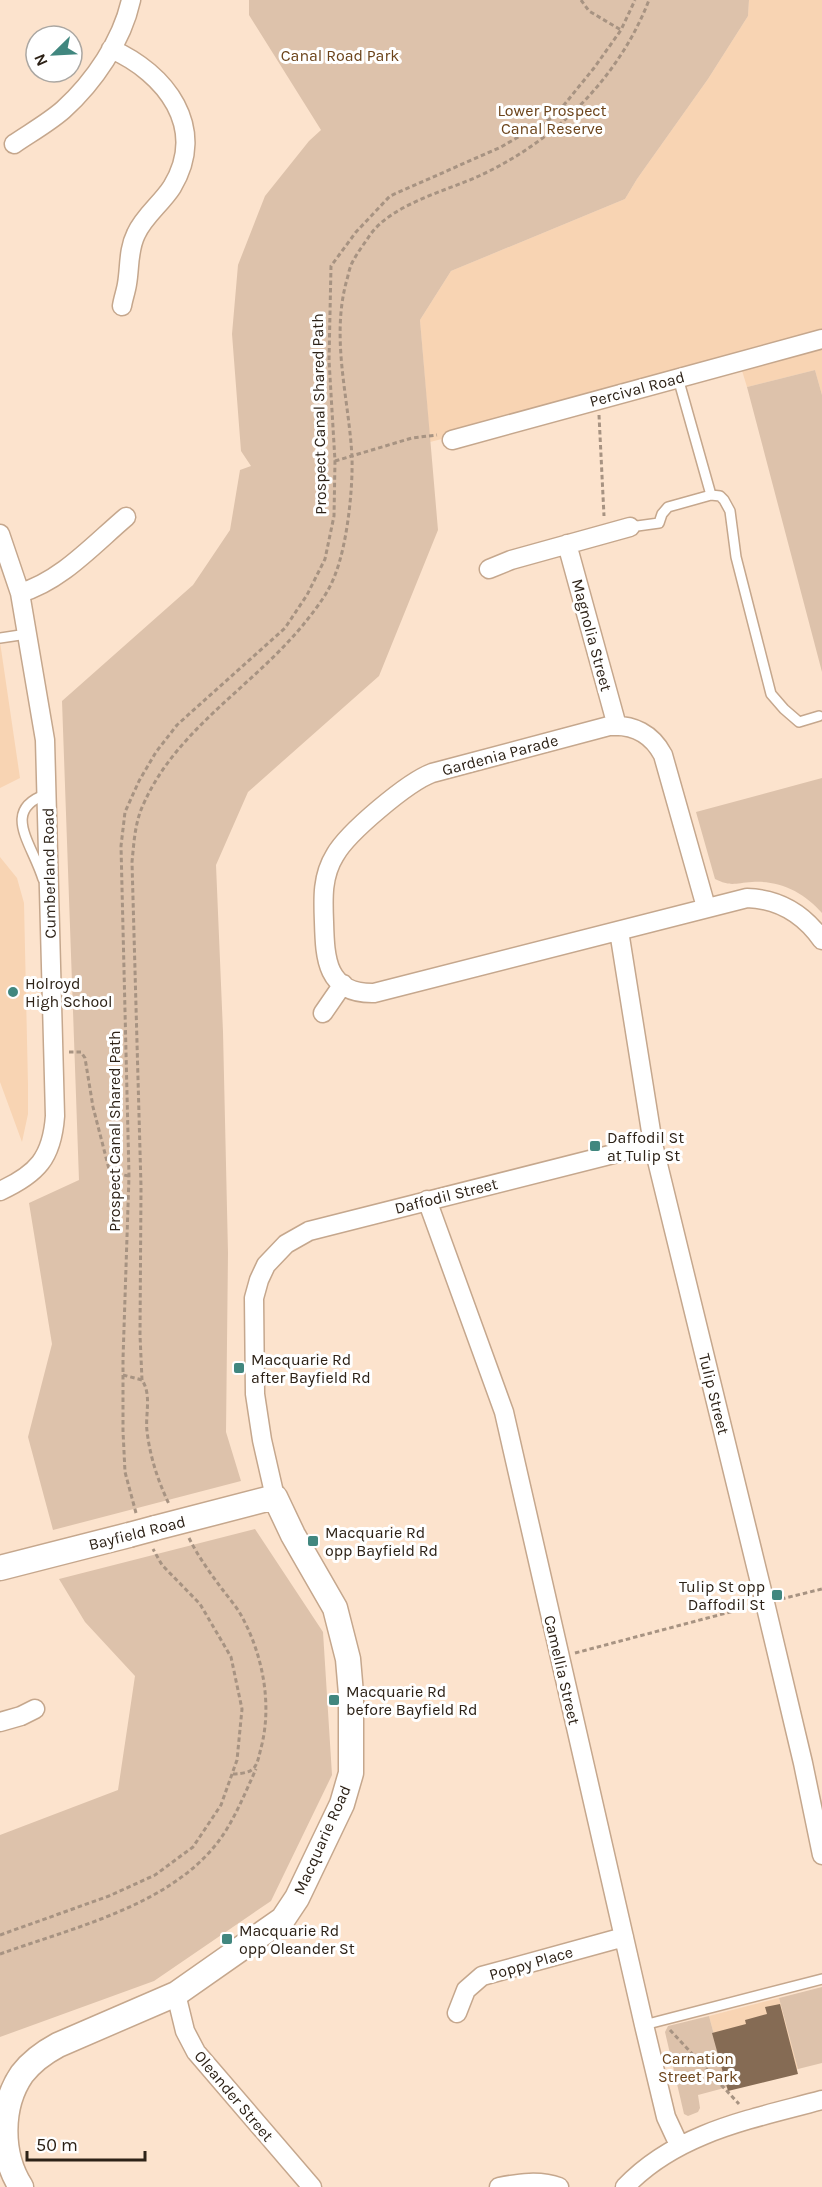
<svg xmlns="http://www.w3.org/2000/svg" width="822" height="2187" font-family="Karla,sans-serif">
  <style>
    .built { fill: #f8d4b3 }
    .green { fill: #ddc2ab }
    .building { fill: #856b54 }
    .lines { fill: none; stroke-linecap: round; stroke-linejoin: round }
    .lane-casing { stroke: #c5a78d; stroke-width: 12 }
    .street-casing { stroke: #c5a78d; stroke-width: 21 }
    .secondary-casing { stroke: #c5a78d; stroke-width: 27 }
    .path { stroke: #a79382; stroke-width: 3; stroke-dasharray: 4.5 3; stroke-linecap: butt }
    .lane { stroke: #fff; stroke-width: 9 }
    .street { stroke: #fff; stroke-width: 18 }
    .secondary { stroke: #fff; stroke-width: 24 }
    .secondary-bridge-casing { stroke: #c5a78d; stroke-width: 27; stroke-linecap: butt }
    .secondary-bridge { stroke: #fff; stroke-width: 24 }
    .poi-dot { fill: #41877f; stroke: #fff; stroke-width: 2 }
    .labels { text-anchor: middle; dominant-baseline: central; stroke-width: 6; stroke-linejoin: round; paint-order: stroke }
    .park-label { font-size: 16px; fill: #6b431a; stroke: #fff }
    .street-label { font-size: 16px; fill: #2d2217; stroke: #fff }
    .poi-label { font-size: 16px; fill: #2d2217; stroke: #fff; text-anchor: start }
  </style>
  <rect width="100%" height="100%" fill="#fce3cd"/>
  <path class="built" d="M749 0H822V395L815 370 747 387 740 364 430 442 420 320 451 271 625 199 637 179 708 79 748 16Z
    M0 642 20 778 0 788Z
    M0 857 17 878 24 903 28 1085V1114L22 1142 0 1082Z
    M779 1998 798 2069 728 2087 709 2016Z"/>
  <path class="green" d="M249 0H749L748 16 708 79 637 179 625 199 451 271 420 320 438 530 379 676 248 792 216 865 223 1032 228 1253 226 1432 241 1481 53 1530 28 1437 52 1344 29 1203 79 1180 62 701 193 585 230 530 240 470 251 466 241 451 232 334 238 265 265 196 309 141 321 130 249 15Z
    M815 370 822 395V672L747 387Z
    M822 778V913C804 892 779 880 752 882 735 883 731 887 715 879L696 812Z
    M255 1529 323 1632 332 1775 271 1901 154 1981 0 2037V1835L118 1790 135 1676 85 1622 59 1579Z
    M822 1987V2063L798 2069 779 1998Z
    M709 2016 728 2087 698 2095 700 2108 698 2112 688 2116 684 2114 665 2032 668 2026Z"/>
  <path class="building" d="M780 2004 798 2074 728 2091 712 2033 746 2024 745 2020 767 2014 765 2007Z"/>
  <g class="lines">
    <defs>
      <path id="lane" d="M711 495 720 496 724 500 730 511 736 557 771 694 784 709 799 722 819 716
        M630 527 659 523 662 514 668 507 711 495 678 378
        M0 638 27 634
        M43 879C32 843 0 810 47 794
        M644 2025 822 1979"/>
      <path id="street" d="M111 49C166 73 208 128 172 187 161 204 144 216 136 234 128 250 130 267 127 284 126 291 123 299 122 306
        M14 144C30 133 48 123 63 110 94 82 122 41 131 0
        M452 440 822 339
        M0 534 20 593 45 740 55 1116C52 1158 37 1174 0 1191
        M567 544 617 726
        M489 569 511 560 630 527
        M20 593C61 581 93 545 126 517
        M706 907 663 755C652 734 633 724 609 726L432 773C408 782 348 832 335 855 322 876 323 898 324 922 325 958 326 994 374 993L747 898C779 899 803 913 822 940
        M619 931 653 1144 765 1603 803 1763 822 1855
        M323 1013 343 984
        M427 1200 504 1412 644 2025 666 2117 679 2145
        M275 1497 262 1440 255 1394 254 1298 259 1280 266 1265 286 1244 309 1231 653 1144
        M0 1722 21 1716 35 1709
        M176 1994 185 2031 196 2052 312 2187
        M457 2013 466 1990 482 1976 624 1937
        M499 2187C519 2183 540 2180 559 2187
        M625 2187C677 2132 752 2119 822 2100"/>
      <path id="secondary" d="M0 1568 129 1535
        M21 2187C0 2154 0 2106 22 2074 32 2061 45 2052 58 2045L176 1994 283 1919 297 1898 342 1804 351 1773V1694L348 1659 335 1608 293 1535 275 1497 155 1528"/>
    </defs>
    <use href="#lane" class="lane-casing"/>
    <use href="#street" class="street-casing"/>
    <use href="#secondary" class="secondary-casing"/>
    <path class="path" d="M581 0 589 11 621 30
      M599 415 604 516
      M335 461 412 438 437 435
      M69 1052H81L85 1058 93 1107 109 1169 113 1173 129 1176
      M123 1375 142 1380C152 1395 145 1415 147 1431 150 1457 158 1481 169 1504
      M142 1380 140 1335 141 1187 132 862C134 842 135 821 144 803 177 729 252 687 303 625 315 610 328 594 335 575 347 545 353 490 352 457 349 399 331 341 346 283 348 277 349 269 352 263 357 253 364 244 370 235 392 204 446 191 479 176 555 141 619 78 649 0
      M136 1513 125 1472 123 1431V1359L129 1176 121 846 125 812 139 781 156 752 177 725 285 628 307 595 325 559 334 516 335 461 329 360 331 266 356 232 390 196 501 147 555 116 594 68 621 30 635 0
      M189 1538C198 1556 210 1573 222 1589 228 1597 236 1606 241 1615 262 1653 272 1701 262 1744 256 1767 258 1773 232 1774
      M781 1599 822 1589
      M575 1653 749 1607
      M0 1935 109 1896 155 1875 193 1847 221 1805 237 1760 242 1709 231 1657 200 1604 162 1565 153 1549
      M0 1954C72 1928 169 1906 218 1842 234 1821 245 1793 256 1769
      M670 2030 739 2104"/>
    <use href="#lane" class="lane"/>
    <use href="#street" class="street"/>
    <use href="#secondary" class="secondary"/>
    <defs>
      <path id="secondary-bridge" d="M129 1535 155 1528"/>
    </defs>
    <use href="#secondary-bridge" class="secondary-bridge-casing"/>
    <use href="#secondary-bridge" class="secondary-bridge"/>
  </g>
  <g class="poi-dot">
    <circle cx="13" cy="992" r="6"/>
    <rect x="589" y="1140" width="12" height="12" rx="3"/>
    <rect x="233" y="1362" width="12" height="12" rx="3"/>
    <rect x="307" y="1535" width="12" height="12" rx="3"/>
    <rect x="771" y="1589" width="12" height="12" rx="3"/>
    <rect x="328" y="1694" width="12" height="12" rx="3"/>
    <rect x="221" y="1933" width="12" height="12" rx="3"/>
  </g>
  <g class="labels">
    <g class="park-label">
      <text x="340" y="55">Canal Road Park</text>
      <text x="552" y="110">Lower Prospect<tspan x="552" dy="18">Canal Reserve</tspan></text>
      <text x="698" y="2058">Carnation<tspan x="698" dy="18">Street Park</tspan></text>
    </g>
    <g class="street-label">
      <text transform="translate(637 389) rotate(-15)">Percival Road</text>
      <text transform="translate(319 414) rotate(-91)">Prospect Canal Shared Path</text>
      <text transform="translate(592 635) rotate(75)">Magnolia Street</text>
      <text transform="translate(500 755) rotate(-15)">Gardenia Parade</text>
      <text transform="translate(49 873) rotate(-91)">Cumberland Road</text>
      <text transform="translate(114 1131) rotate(-90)">Prospect Canal Shared Path</text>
      <text transform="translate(446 1196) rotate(-14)">Daffodil Street</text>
      <text transform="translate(714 1394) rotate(76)">Tulip Street</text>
      <text transform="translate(137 1533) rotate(-14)">Bayfield Road</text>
      <text transform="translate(562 1670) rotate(77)">Camellia Street</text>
      <text transform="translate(322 1840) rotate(-66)">Macquarie Road</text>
      <text transform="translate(531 1963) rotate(-16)">Poppy Place</text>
      <text transform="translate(234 2096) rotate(50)">Oleander Street</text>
    </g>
    <g class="poi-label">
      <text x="25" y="983">Holroyd<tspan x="25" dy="18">High School</tspan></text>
      <text x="607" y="1137">Daffodil St<tspan x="607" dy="18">at Tulip St</tspan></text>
      <text x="251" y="1359">Macquarie Rd<tspan x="251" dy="18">after Bayfield Rd</tspan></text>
      <text x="325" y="1532">Macquarie Rd<tspan x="325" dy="18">opp Bayfield Rd</tspan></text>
      <text x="765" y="1586" text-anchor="end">Tulip St opp<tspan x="765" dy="18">Daffodil St</tspan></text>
      <text x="346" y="1691">Macquarie Rd<tspan x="346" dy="18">before Bayfield Rd</tspan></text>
      <text x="239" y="1930">Macquarie Rd<tspan x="239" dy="18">opp Oleander St</tspan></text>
    </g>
  </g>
  <g transform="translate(54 54) rotate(246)"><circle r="28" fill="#ffffff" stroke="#aba7a2" stroke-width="1.5"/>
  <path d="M0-4.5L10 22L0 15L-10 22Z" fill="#41877f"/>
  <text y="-9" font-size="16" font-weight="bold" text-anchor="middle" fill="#2d2217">N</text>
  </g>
  <path d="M27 2151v9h118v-9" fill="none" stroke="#2d2217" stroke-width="3"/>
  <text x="36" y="2151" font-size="18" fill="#2d2217" stroke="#ffffff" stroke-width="4.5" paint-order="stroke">50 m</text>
</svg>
